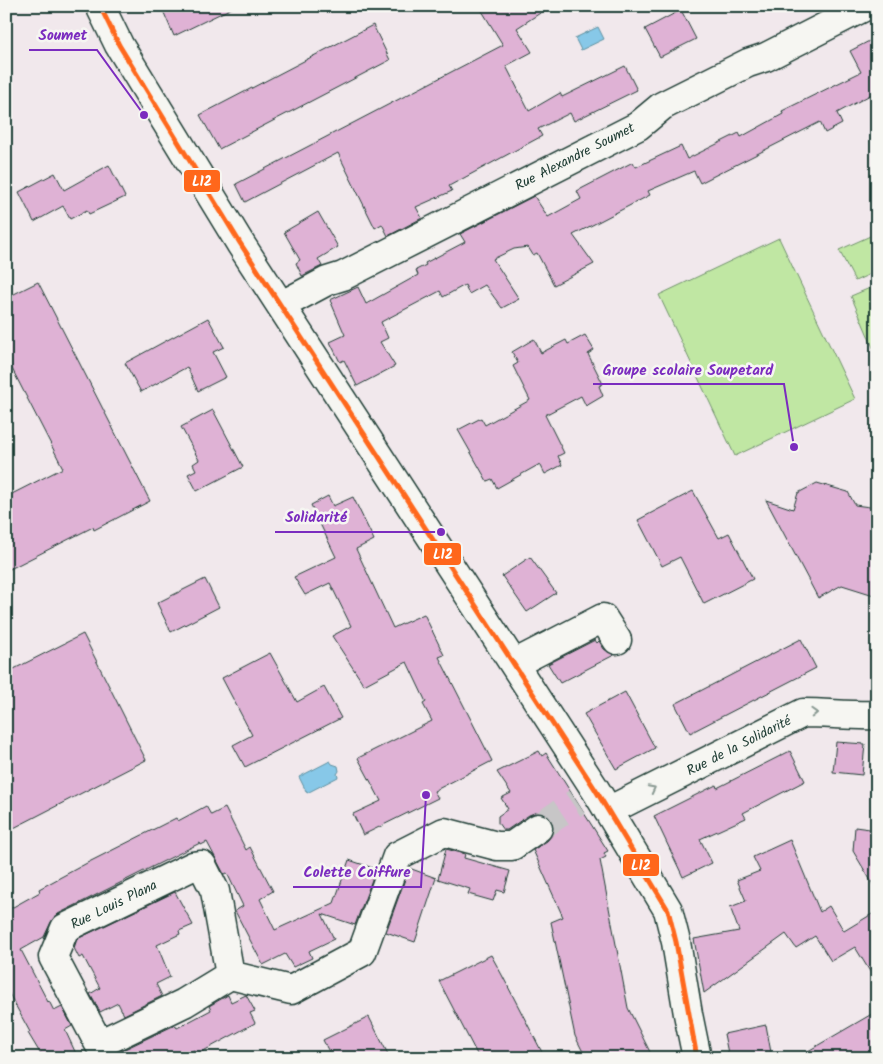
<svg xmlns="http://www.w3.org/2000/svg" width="883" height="1064" font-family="Kalam,sans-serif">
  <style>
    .green { fill: #c0e7a3; stroke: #70926c }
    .water { fill: #87c8e8; stroke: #5d90a0 }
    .building { fill: #dfb2d5; stroke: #1f3d34 }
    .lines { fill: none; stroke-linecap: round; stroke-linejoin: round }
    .minor-tunnel { stroke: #c7c6c7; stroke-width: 28; stroke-dasharray: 28 14; stroke-linecap: butt }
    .minor-casing { stroke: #1f3d34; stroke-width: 31 }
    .minor { stroke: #f6f6f2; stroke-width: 28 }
    .bus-1-casing { stroke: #f6f6f2; stroke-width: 9 }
    .bus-1 { stroke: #ff671b; stroke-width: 5 }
    .oneway { stroke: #8a9a93 }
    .labels { text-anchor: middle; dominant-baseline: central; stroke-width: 5; stroke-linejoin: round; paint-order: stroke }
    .street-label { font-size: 14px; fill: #1f3d34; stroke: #f6f6f2 }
    .leader { fill: none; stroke: #7b2cbf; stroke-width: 2 }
    .callout-dot { fill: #7b2cbf; stroke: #f6f6f2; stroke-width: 2 }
    .callout-label { font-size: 15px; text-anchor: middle; font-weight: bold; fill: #7b2cbf; stroke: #f6f6f2; stroke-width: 5; stroke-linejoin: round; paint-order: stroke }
    .line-badge { stroke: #f6f6f2; stroke-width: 2 }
    .badge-label { font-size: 14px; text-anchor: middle; font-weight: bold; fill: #fff }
  </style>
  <rect width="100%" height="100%" fill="#f1e8ec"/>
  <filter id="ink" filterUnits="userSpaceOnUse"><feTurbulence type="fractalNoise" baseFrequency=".02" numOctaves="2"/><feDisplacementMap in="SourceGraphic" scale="10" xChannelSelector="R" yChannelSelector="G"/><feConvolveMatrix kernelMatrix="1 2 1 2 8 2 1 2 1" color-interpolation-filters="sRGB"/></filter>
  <g filter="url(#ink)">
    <path class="green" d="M877 233V271L855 281 839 250Z
      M779 238 855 399 735 456 659 295Z
      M877 285V351L875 352 851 296Z"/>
    <path class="water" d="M598 27 604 39 581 50 575 38Z
      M330 761 332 764 338 766 339 771 337 774 338 777 307 793 299 777Z"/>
    <path class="building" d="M161 6H236L174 36Z
      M479 6H551L517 28 532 52 506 66 529 111 560 93 562 97 625 66 637 90 574 121 570 113 538 129 542 136 449 186 452 191 416 207 422 218 388 236 382 224 375 228 338 153 245 202 236 184 503 45Z
      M681 10 696 39 660 57 645 29Z
      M373 25 390 60 219 149 200 115Z
      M877 37V102L872 94 837 113 842 124 825 133 820 122 700 183 694 171 648 191 650 195 573 235 594 264 554 285 537 253 533 255 528 247 514 249 493 259 519 299 502 308 485 285 469 294 465 285 443 297 440 291 381 322 388 338 380 342 395 366 357 386 344 360 340 362 330 342 345 335 330 300 358 287 366 304 418 275 416 270 426 265 425 263 465 242 460 234 534 196 548 217 581 199 577 191 633 162 636 167 681 146 687 159 739 133 741 137 783 114 782 111 861 72 850 51Z
      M109 165 125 197 89 214 87 210 70 219 63 206 34 222 19 192 55 173 64 190Z
      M318 212 338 247 318 259 322 266 302 276 296 263 300 260 284 232Z
      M38 282 150 501 94 530 93 527 6 571V497L63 468 6 357V298Z
      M208 318 224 347 213 352 226 377 198 391 187 367 141 392 125 363Z
      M585 335 594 350 588 354 603 384 599 386 603 396 586 406 581 396 545 415 564 453 558 456 562 465 545 474 540 464 497 488 492 479 487 481 458 430 481 418 485 425 530 400 513 366 518 363 512 352 534 339 541 353 566 340 568 344Z
      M213 410 243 467 197 491 188 474 196 470 193 464 199 460 181 427Z
      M817 483 848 492 855 505 877 508V596L842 585 818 598 766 500 793 509 798 493Z
      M693 491 719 538 729 533 753 579 704 604 680 557 662 566 638 520Z
      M328 496 333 506 353 497 374 540 356 549 393 628 424 614 444 655 439 657 492 761 434 791 438 798 363 835 353 814 381 801 358 758 432 721 423 704 426 702 407 662 364 685 332 636 351 626 330 583 305 595 294 577 336 557 311 505Z
      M530 557 556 593 527 612 502 576Z
      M205 579 219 607 171 632 157 603Z
      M83 634 146 760 6 832V673Z
      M801 639 816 668 690 733 675 704Z
      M595 640 597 643 599 641 604 649 614 655 560 683 548 664Z
      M270 653 297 702 324 687 341 718 245 767 233 745 252 735 222 678Z
      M625 692 655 748 616 769 584 714Z
      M836 742 865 744 862 775 833 772Z
      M539 751 542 756 546 753 608 851 604 853 606 857 600 860 628 1008 653 1058H586L575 1036 551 922 563 917 533 850 547 841 552 835 554 827 551 820 545 814 537 812 529 815 507 830H503L498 823V816L508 809 501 798 511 793 497 772Z
      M790 751 805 781 743 813 746 818 700 839 712 863 683 877 654 816 716 785 717 788Z
      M206 806 211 815 225 808 246 850 250 847 273 891 260 899 275 930 334 903 349 860 376 869 355 925 322 914 334 939 309 951 312 958 293 967 285 954 263 965 235 911 243 906 227 873 224 874 207 842 201 845 200 843 58 914 51 922 44 937 21 950 48 1002 49 1001 54 1011 62 1007 72 1026 65 1030 78 1058H43L28 1033 30 1032 6 988V911L40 892 39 889 87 863 176 818 178 821Z
      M855 827 877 830V891L853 851Z
      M790 840 820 912 829 906 844 931 877 911V983L855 947 831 961 815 936 796 948 786 934 704 993 694 939 739 931 730 907 746 901 737 880 760 871 753 857Z
      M446 849 465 854 464 858 510 871 504 892 497 890 493 901 468 894 470 889 438 879Z
      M409 868 436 878 415 942 386 932Z
      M175 892 193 925 179 931 180 934 157 945 170 977 156 984 162 996 124 1015 118 1003 100 1012 90 994 100 988 83 956 79 958 74 948 77 939Z
      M491 955 502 975 545 1058H479L439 981Z
      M228 995 231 1002 246 995 255 1011 250 1013 255 1023 196 1055 194 1050 180 1058H106L175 1025 177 1028 211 1010 209 1006Z
      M877 1011V1050L863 1058H796Z
      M369 1017 390 1058H332L323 1040Z
      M766 1025 772 1058H729L724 1034Z"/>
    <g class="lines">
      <path class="minor-tunnel" d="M538 828 577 802"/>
      <defs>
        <path id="minor" d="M100 6 119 45 240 243 595 789 668 910 676 942 688 1014 697 1058
          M282 305 327 281 343 276 638 126 662 106 748 63 766 57 866 6
          M514 664 603 618 617 640
          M608 811 803 713C828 713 852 716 877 715
          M230 975 215 891 202 865 193 866 65 928 53 957 99 1044 184 1003 230 975 291 990 362 952 397 856 444 832 497 846H512L538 828"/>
      </defs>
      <use href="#minor" class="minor-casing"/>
      <use href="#minor" class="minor"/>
      <defs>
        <path id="bus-1" d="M100 6 119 45 240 243 595 789 668 910 676 942 697 1058"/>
      </defs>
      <use href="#bus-1" class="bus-1-casing"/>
      <use href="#bus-1" class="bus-1"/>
    </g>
    <defs><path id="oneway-chevron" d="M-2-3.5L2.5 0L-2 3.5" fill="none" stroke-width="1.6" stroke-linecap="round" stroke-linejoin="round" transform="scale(1.25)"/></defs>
    <g class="oneway">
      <use href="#oneway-chevron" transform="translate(814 713) rotate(-2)"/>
      <use href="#oneway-chevron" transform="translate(652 789) rotate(-27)"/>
    </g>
  </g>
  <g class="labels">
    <g class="street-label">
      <text transform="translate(575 157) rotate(-27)">Rue Alexandre Soumet</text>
      <text transform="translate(739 746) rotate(-27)">Rue de la Solidarité</text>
      <text transform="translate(114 905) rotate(-26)">Rue Louis Plana</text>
    </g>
  </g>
  <path class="leader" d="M144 115L97 50H29M794 447L784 384H593M441 532L356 532H275M426 795L421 887H293"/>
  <g class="callout-dot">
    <circle cx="144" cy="115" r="5"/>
    <circle cx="794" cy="447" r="5"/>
    <circle cx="441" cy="532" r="5"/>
    <circle cx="426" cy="795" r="5"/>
  </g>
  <g class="callout-label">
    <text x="63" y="40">Soumet</text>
    <text x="688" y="375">Groupe scolaire Soupetard</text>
    <text x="316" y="522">Solidarité</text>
    <text x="357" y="877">Colette Coiffure</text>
  </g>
  <g class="line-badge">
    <rect x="183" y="169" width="38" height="24" rx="5" fill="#ff671b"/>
    <rect x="423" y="542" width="39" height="24" rx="5" fill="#ff671b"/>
    <rect x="622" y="853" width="38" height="24" rx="5" fill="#ff671b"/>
  </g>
  <g class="badge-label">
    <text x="202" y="186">L12</text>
    <text x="443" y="559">L12</text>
    <text x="641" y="870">L12</text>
  </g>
  <rect width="883" height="1064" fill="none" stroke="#f6f6f2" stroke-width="25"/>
  <rect x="12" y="12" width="858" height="1039" fill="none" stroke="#1f3d34" stroke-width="2" filter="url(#ink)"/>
</svg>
